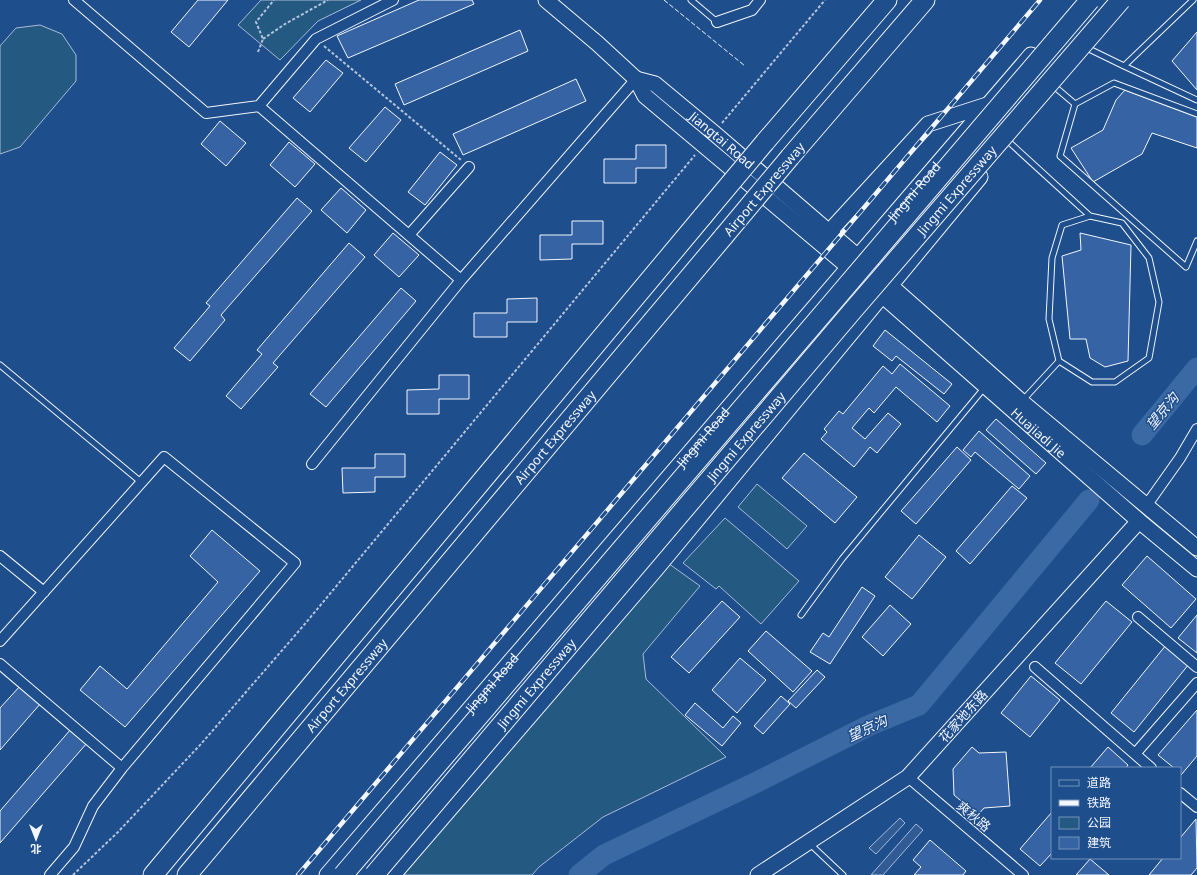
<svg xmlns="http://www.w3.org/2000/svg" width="1197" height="875" font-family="'Noto Sans','Noto Sans SC',sans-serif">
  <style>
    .green { fill: #245a82; stroke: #a8bbd7 }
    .parking { fill: #305b95; stroke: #a8bbd7 }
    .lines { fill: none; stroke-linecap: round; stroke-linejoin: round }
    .river { stroke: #3b69a3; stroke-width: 21 }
    .building { fill: #3563a3; stroke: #f2f6ff }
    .lane-casing { stroke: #f2f6ff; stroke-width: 7 }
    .street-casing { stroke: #f2f6ff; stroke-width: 12 }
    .secondary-casing { stroke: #f2f6ff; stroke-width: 17 }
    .highway-casing { stroke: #f2f6ff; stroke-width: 21 }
    .path { stroke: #b3c4dc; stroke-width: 2; stroke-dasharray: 3 2; stroke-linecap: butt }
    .lane { stroke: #1f4e8c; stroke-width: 5 }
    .street { stroke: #1f4e8c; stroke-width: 10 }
    .secondary { stroke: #1f4e8c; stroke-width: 15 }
    .highway { stroke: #1f4e8c; stroke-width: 19 }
    .rail-casing { stroke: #f2f6ff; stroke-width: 4.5 }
    .rail { stroke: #1f4e8c; stroke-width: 3; stroke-dasharray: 9; stroke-linecap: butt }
    .highway-bridge-casing { stroke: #f2f6ff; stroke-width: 21; stroke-linecap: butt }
    .highway-bridge { stroke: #1f4e8c; stroke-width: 19 }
    .fence { stroke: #f2f6ff; stroke-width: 1; stroke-dasharray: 5 2; stroke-linecap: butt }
    .labels { text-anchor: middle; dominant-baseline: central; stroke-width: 3; stroke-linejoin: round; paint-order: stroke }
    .street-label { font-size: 13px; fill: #f2f6ff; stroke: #1f4e8c }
    .water-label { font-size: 14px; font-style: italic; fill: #f2f6ff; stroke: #1f4e8c }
  </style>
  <rect width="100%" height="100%" fill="#1f4e8c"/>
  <path class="green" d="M261 0H361L318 21 280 60 238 25Z
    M40 25 62 34 76 55V81L20 147 0 154V46L16 28Z
    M757 484 807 526 787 549 738 507Z
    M725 518 799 581 761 624 719 586 716 589 683 563Z
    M658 556 700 586 643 654 646 679 726 757 603 817 539 867 532 875H381Z"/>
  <path class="parking" d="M900 818 905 823 876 854 869 848Z
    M916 824 923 830 883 875H871Z"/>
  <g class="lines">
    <path class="river" d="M1142 435 1197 368
      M579 875 604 855 755 783 870 725 919 705 1089 500"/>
  </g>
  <path class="building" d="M198 0H228L189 47 171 32Z
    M419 0H472L474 4 348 58 337 36Z
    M520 30 528 51 404 105 395 84Z
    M1197 32V90L1172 61Z
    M326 60 343 73 310 112 293 98Z
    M576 79 586 101 463 155 453 134Z
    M1125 90 1197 117V148L1152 133 1142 154 1093 182 1071 148 1103 130 1116 100Z
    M385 107 401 120 366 162 349 148Z
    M220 121 246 143 226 166 201 144Z
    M289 142 315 164 295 187 270 165Z
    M636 145H666V168H636V183H604V159H636Z
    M440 152 457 165 425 205 408 192Z
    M341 188 366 210 347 233 321 210Z
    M297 198 312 211 221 315 225 320 190 361 174 348 210 306 206 303Z
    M572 221H603V244H572V259L540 260V235H572Z
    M393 233 419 255 399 277 374 255Z
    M1080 233 1131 245 1128 361 1105 367 1090 358 1086 339H1070L1062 256 1081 250Z
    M349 243 365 257 273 363 278 367 241 409 226 396 262 354 257 350Z
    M401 288 416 301 326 407 310 394Z
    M537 298V322H507V337H474V313H507V299Z
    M885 330 952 384 944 394 896 356 892 361 873 346Z
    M900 364 950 406 937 422 896 387 874 413 869 408 852 428 865 439 888 413 901 424 877 453 870 447 854 467 821 439 827 432 824 429 839 411 843 414 883 366 892 374Z
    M439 375H469V399H439V414H407V390L439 389Z
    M996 419 1046 463 1036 474 986 430Z
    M979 431 1030 476 1019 489 975 452 971 457 963 450Z
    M957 447 971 460 916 524 901 511Z
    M804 453 857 497 835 523 782 478Z
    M375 454H405V477H375V492L343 493 342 468H375Z
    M1012 486 1027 498 970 564 956 551Z
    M212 530 260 571 125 727 80 690 100 666 127 689 218 582 190 556Z
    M919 535 946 557 912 599 885 577Z
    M1147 556 1196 599 1171 628 1122 585Z
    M862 587 875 596 830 664 810 652 823 633 829 637Z
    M722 601 740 617 689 673 671 657Z
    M1106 601 1132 622 1081 684 1055 663Z
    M890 605 911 624 883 656 862 637Z
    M1197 615V653L1178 638Z
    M766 631 812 671 793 692 748 651Z
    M1166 645 1189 664 1134 732 1111 713Z
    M740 658 766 680 737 713 712 690Z
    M817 670 825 677 796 708 788 701Z
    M1031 676 1060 700 1030 737 1001 713Z
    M21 685 41 703 0 750V708Z
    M781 696 790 704 763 734 754 726Z
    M695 703 723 728 733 716 741 723 722 746 685 715Z
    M1197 710V756L1181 775 1180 773V768H1174L1158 755Z
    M71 729 87 743 0 843V811Z
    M972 747 979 753 1006 752 1010 806 984 808 978 815 954 795 953 769Z
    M1108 747 1128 765 1126 768H1090Z
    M1052 812V853L1040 866 1020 849Z
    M1196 819 1197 868 1191 875H1149L1163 858H1180V838Z
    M930 840 966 871 963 875H914L921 867 913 860Z
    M1090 859 1109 875H1076Z"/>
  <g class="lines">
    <defs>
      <path id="lane" d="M691 0 717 22
        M1193 0 1124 66 1197 100
        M1087 48 1124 66
        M1055 87 1075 104
        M1197 114 1114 83 1075 104 1060 156 1186 267 1197 241
        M1009 142 1090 216
        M1090 216 1122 223 1149 258 1159 302 1149 358 1115 382H1092L1059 361 1049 319 1052 258 1062 225Z
        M0 365 141 482
        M1023 400 1059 361
        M801 615 842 559 985 387
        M809 843 843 875"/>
      <path id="street" d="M74 0 206 113 259 106 316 39 393 0
        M717 22 752 10 760 0
        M259 106 461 280
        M409 235 469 167
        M312 464 461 280 636 79
        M1146 506 1180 458 1197 429
        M0 556 44 592
        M1138 617 1197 667
        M0 641 164 457 295 563 122 768 93 806 74 847 50 875
        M0 664 122 768
        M1035 667 1151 768
        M1135 754 1197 683
        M908 777 1023 875
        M1180 793 1197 807"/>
      <g id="secondary">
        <path id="s1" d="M546 0 597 43 636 79 645 96 882 295 1139 521 1197 569"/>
        <path id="s2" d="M636 79 655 84 714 133 858 257 1022 402 1197 548"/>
        <path d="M829 232 928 124 987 105"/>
        <path id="s3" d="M327 875 1031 55"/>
        <path d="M393 875 657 568 980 177"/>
        <path d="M758 875 908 777 1139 521"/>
      </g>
      <g id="highway">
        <path d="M765 142 887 0"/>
        <path d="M790 157 925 0"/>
        <path d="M153 875 703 216"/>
        <path id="s4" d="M187 875 724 236"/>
      </g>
    </defs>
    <use href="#lane" class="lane-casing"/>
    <use href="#street" class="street-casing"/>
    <use href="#secondary" class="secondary-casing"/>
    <use href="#highway" class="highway-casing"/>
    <path class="path" d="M263 39 285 24 328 0
      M324 46 461 160
      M258 52 263 39 256 22 274 0
      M722 123 825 0
      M73 875 118 832 201 744 304 625 695 155"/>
    <use href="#lane" class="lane"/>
    <use href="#street" class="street"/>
    <use href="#secondary" class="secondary"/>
    <use href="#highway" class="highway"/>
    <defs>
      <path id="rail" d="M298 875 1040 0"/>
    </defs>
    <use href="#rail" class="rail-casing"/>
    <use href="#rail" class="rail"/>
    <defs>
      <g id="highway-bridge">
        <path d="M703 216 765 142"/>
        <path d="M724 236 790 157"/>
        <path d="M343 875 837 297 1090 0"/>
        <path id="s5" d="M374 875 854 309 1121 0"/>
      </g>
    </defs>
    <use href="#highway-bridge" class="highway-bridge-casing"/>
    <use href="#highway-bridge" class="highway-bridge"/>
    <path class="fence" d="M664 0 745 66"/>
  </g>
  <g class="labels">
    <g class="street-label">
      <text stroke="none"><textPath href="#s2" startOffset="107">Jiangtai Road</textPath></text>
      <text transform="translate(764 189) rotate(-50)">Airport Expressway</text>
      <text stroke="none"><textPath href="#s5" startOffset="899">Jingmi Expressway</textPath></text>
      <text stroke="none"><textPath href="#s3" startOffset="901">Jingmi Road</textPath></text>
      <text stroke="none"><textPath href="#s1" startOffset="657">Huajiadi Jie</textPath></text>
      <text stroke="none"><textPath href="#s4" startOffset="572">Airport Expressway</textPath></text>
      <text stroke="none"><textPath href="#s3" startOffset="577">Jingmi Road</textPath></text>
      <text stroke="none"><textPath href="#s5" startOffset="575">Jingmi Expressway</textPath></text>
      <text stroke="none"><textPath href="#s3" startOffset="253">Jingmi Road</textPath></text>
      <text stroke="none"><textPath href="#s5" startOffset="251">Jingmi Expressway</textPath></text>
      <text stroke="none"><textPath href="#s4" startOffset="248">Airport Expressway</textPath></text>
      <text transform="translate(963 716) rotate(-48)">花家地东路</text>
      <text transform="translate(974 816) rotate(40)">爽秋路</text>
    </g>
    <g class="water-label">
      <text transform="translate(1162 411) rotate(-51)">望京沟</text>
      <text transform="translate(867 728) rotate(-25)">望京沟</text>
    </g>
  </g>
  <rect x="1051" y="767" width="130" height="92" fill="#1f4e8c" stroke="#7391ba"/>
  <rect x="1059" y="780" width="20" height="6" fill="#1f4e8c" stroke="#7391ba"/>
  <text x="1087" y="787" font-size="12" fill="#f2f6ff">道路</text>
  <rect x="1059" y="800" width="20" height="6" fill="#f2f6ff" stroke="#7391ba"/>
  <text x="1087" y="807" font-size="12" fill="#f2f6ff">铁路</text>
  <rect x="1059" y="817" width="20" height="12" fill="#245a82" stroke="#7391ba"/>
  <text x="1087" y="827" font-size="12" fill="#f2f6ff">公园</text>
  <rect x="1059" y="837" width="20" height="12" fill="#3563a3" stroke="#7391ba"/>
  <text x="1087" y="847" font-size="12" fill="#f2f6ff">建筑</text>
  <g transform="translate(36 839) rotate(180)" stroke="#1f4e8c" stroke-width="3" paint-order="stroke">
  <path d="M0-3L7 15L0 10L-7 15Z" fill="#f2f6ff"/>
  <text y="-6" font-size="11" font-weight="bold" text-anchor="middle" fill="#f2f6ff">北</text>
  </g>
</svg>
